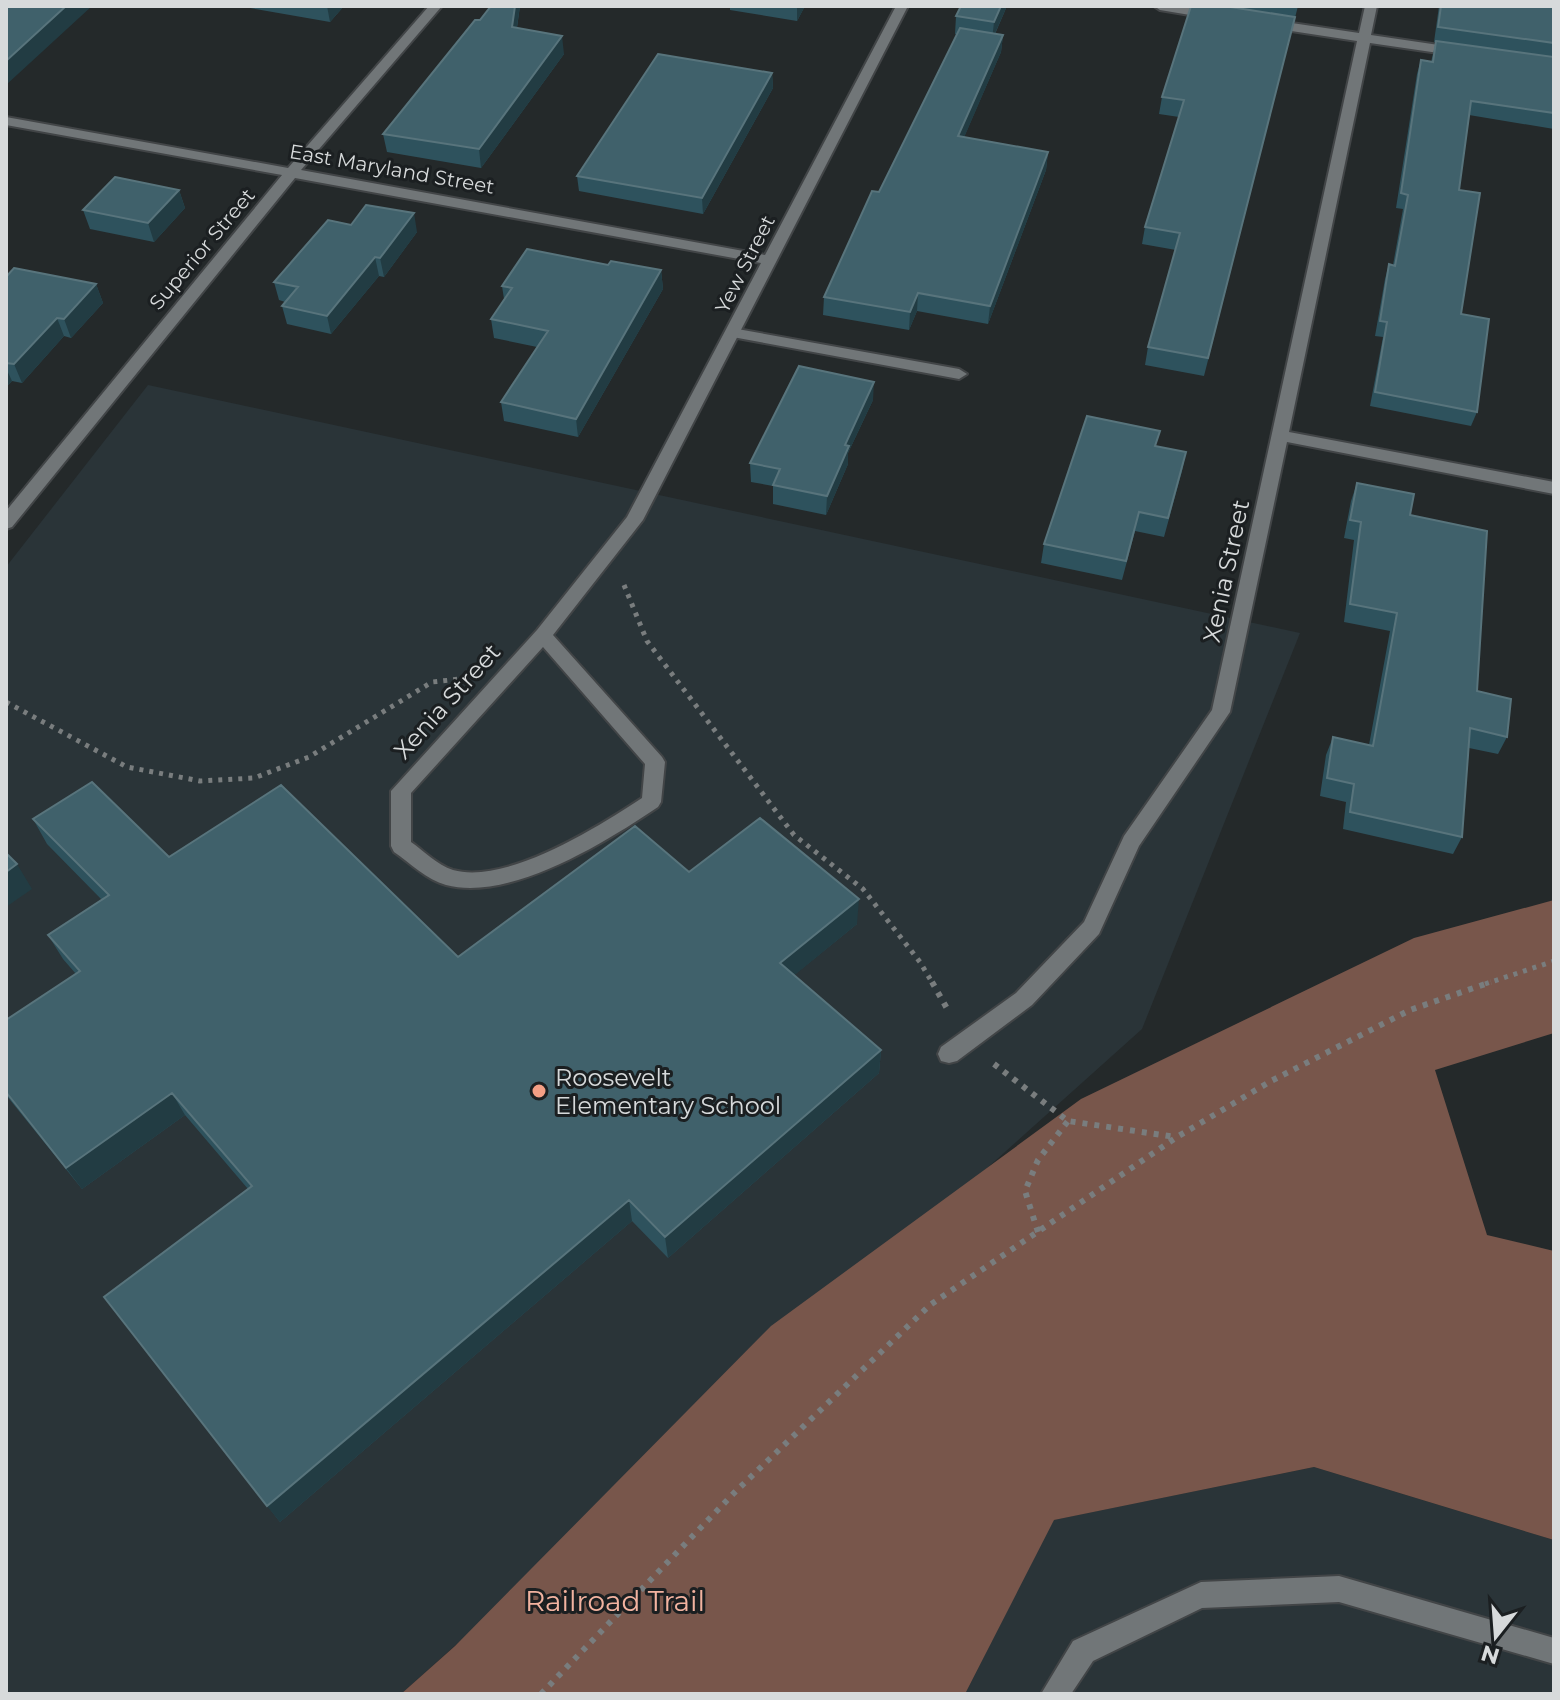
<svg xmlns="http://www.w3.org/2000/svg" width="1560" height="1700" font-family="Montserrat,sans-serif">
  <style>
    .built { fill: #2a3438 }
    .forest { fill: #78564b }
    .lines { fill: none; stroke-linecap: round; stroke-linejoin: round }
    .lane-casing { stroke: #424547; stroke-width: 4 }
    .street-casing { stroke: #424547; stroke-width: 4 }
    .path-far1 { stroke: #797d7e; stroke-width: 5; stroke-dasharray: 4 6; stroke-linecap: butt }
    .path { stroke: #797d7e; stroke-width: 6; stroke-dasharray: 5 7; stroke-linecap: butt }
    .lane { fill: #717678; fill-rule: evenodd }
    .street { fill: #717678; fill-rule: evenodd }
    .wall { fill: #2e525d }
    .shaded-wall { fill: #223c43 }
    .building { fill: #40616b; stroke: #58747c; stroke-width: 2 }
    .poi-dot { fill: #f39f85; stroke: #1b1f21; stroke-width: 3 }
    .labels { text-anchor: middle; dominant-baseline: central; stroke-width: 6; stroke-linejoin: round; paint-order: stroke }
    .far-street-label { font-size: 20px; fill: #d7dadb; stroke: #1b1f21 }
    .street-label { font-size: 24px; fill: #d7dadb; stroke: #1b1f21 }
    .poi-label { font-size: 24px; fill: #d7dadb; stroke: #1b1f21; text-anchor: start }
    .near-park-label { font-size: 28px; fill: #f2b3a0; stroke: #1b1f21 }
  </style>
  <rect width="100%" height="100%" fill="#24292a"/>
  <path class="built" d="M148 385 1300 633 1142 1029 401 1694H6V567Z
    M1314 1467 1554 1540V1694H965L1053 1520Z"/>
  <path class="forest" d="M1554 900V1033L1435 1070 1487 1235 1554 1251V1540L1314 1467 1054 1520 965 1694H401L455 1646 771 1326 1081 1099 1414 938Z"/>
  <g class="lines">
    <defs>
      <path id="lane" d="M732 328 959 369 967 374 959 379 727 336V330Z
        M1339 1576 1554 1638V1664L1339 1602 1202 1608 1093 1661 1071 1694H1041L1073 1641 1201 1582Z"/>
      <path id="street" d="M429 6H442L301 170 765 255 896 6H908L643 520 553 635 662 757 665 762 661 802 658 807C606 842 510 902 446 885 427 880 410 863 394 852L391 846V791L537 630 627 517 761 263 295 178 12 527 6 529V511L282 175 6 125V117L288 168ZM543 647 645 764 642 798C598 827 506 885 453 870 437 865 424 851 411 842V793Z
        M1154 6H1183L1220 15 1214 19 1160 10Z
        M1365 6H1377L1371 35 1459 48 1466 52 1459 56 1370 43 1289 432 1554 482V494L1287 442 1230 712 1139 846 1099 934 1032 1005 957 1061 949 1063 941 1061 938 1054 941 1047 1016 993 1084 922 1124 836 1212 710 1357 41 1265 27 1259 23 1265 19 1359 33Z"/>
    </defs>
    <use href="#lane" class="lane-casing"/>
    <use href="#street" class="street-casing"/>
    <path class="path-far1" d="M624 585 647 641 794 835 863 889 920 962 933 984
      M6 702 127 767 200 781 254 778 309 757 432 682 460 679
      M1485 984 1554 961"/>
    <path class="path" d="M932 982 949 1012
      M994 1064 1068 1121 1176 1137
      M1038 1232 1025 1191 1038 1160 1068 1121
      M541 1694 734 1493 930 1305 1177 1137 1271 1081 1410 1010 1491 982"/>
    <use href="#lane" class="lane"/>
    <use href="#street" class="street"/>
  </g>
  <path class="wall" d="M239 6H344L330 22Z
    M491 6H520L517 28 564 54 481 168 387 152 383 134Z
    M730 6H805L797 21 730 10Z
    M1007 6 995 34 1003 35 1001 52 964 137 1048 152 1046 170 988 324 917 311 909 330 823 315 824 297 879 192 957 35 955 34 956 16Z
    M1191 6H1298L1204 376 1145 365 1148 347 1176 250 1142 244 1145 227 1179 117 1159 114 1162 97Z
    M1439 6H1554V129L1469 115 1459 190 1461 314 1477 412 1471 426 1370 406 1383 337 1375 336 1385 279 1389 264 1393 265 1403 209 1396 208 1417 74 1421 60 1431 62 1436 42H1434Z
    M772 73 773 88 703 214 579 191 577 176Z
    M179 190 185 208 154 242 90 229 83 210Z
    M351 225 417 232 384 277 379 276 331 334 287 324 282 306 285 302 279 300 274 282Z
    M608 265 661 270 663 289 578 437 504 421 501 402 537 347 494 338 491 319 504 299 502 286Z
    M6 277 96 284 103 303 71 338 64 336 22 383 12 381 6 387Z
    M873 400 848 453V464L826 515 773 504V486L751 482 750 463Z
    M1156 446 1186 452 1182 471 1164 537 1135 531 1122 580 1041 563 1044 544Z
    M1357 483 1410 515 1477 691 1507 737 1498 754 1469 748 1462 837 1453 854 1343 829 1346 802 1320 796 1326 755 1333 737 1369 745 1390 631 1344 622 1354 540 1344 538 1351 501Z
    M33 819 169 857 458 957 689 872 857 924 794 975 881 1050 879 1073 668 1258 632 1221 280 1522 104 1297 248 1189 185 1115 82 1189 6 1095V1020L76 974 63 959 48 935 102 900 47 844Z"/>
  <path class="shaded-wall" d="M66 6H92L6 85V61Z
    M327 6H344L330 22Z
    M515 6H520L514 46 512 27Z
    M797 6H805L797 21Z
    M1001 6H1007L992 40 994 22Z
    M1003 35 1001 52 957 154 958 136Z
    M562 36 564 54 481 168 479 149Z
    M772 73 773 88 703 214 702 198Z
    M1048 152 1046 170 988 324 990 306Z
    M179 190 185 208 154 242 148 223Z
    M414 213 417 232 384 277 380 258Z
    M375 257 379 276 331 334 327 316Z
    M661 270 663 289 578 437 576 419Z
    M96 284 103 303 71 338 64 319Z
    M918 293 917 311 909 330 910 312Z
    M57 318 64 336 22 383 14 364Z
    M6 368 12 381 6 387Z
    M874 382 873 400 848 453V464L826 515 827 496 845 445Z
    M17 864 32 889 6 907V872Z
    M859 899 857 924 780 987V963Z
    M881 1050 879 1073 668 1258 665 1237Z
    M172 1093 185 1115 82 1189 66 1168Z
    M629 1200 632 1221 280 1522 267 1506Z"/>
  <path class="building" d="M6 6H66L6 61Z
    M491 6H515L512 27 562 36 479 149 383 134 475 20H480Z
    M961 6H1001L994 22 956 16Z
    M1191 6H1224L1295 17 1208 358 1148 347 1180 233 1145 227 1184 100 1162 97Z
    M1441 6H1554V43L1438 27Z
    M960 28 1003 35 958 136 1048 152 990 306 918 293 910 312 824 297 872 191 879 192Z
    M1436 41 1554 57V113L1471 101 1459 190 1480 193 1461 314 1489 319 1477 412 1375 392 1387 322 1380 321 1389 264 1395 266 1408 195 1401 193 1421 60 1433 62Z
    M658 54 772 73 702 198 577 176Z
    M115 177 179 190 148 223 83 210Z
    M366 205 414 213 380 258 375 257 327 316 282 306 298 287 274 282 328 220 351 225Z
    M527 249 608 265 611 261 661 270 576 419 501 402 548 331 491 319 512 288 502 286Z
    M14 268 96 284 64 319 57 318 14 364 6 363V277Z
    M799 366 874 382 845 445 849 446 827 496 773 485 780 469 750 463Z
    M1087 416 1160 431 1155 446 1186 452 1168 518 1139 512 1126 561 1044 544Z
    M1357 483 1414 494 1410 515 1487 531 1477 691 1511 699 1507 737 1470 728 1462 837 1350 812 1354 784 1327 778 1333 737 1373 746 1397 613 1350 604 1361 522 1350 520Z
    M92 782 169 857 281 785 458 957 635 826 689 872 760 818 859 899 780 963 881 1050 665 1237 629 1200 267 1506 104 1297 252 1186 172 1093 66 1168 6 1092V1020L80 971 48 935 109 895 33 819Z
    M6 853 17 864 6 872Z"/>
  <circle class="poi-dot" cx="539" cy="1091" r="8"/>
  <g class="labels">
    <g class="far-street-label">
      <text transform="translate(392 169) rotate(10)">East Maryland Street</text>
      <text transform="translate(202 249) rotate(-50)">Superior Street</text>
      <text transform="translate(745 264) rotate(-63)">Yew Street</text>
    </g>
    <g class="street-label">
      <text transform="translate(1226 571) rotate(-78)">Xenia Street</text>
      <text transform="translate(447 701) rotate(-48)">Xenia Street</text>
    </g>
    <g class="poi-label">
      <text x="555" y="1077">Roosevelt<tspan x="555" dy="28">Elementary School</tspan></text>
    </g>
    <g class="near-park-label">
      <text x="615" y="1601">Railroad Trail</text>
    </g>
  </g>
  <rect width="1560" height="1700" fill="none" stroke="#d7dadb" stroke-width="16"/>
  <g transform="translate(1496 1636) rotate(197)" stroke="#1b1f21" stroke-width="6" paint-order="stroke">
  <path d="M0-6L14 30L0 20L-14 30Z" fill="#d7dadb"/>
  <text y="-12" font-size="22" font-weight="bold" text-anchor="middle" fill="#d7dadb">N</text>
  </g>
</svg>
